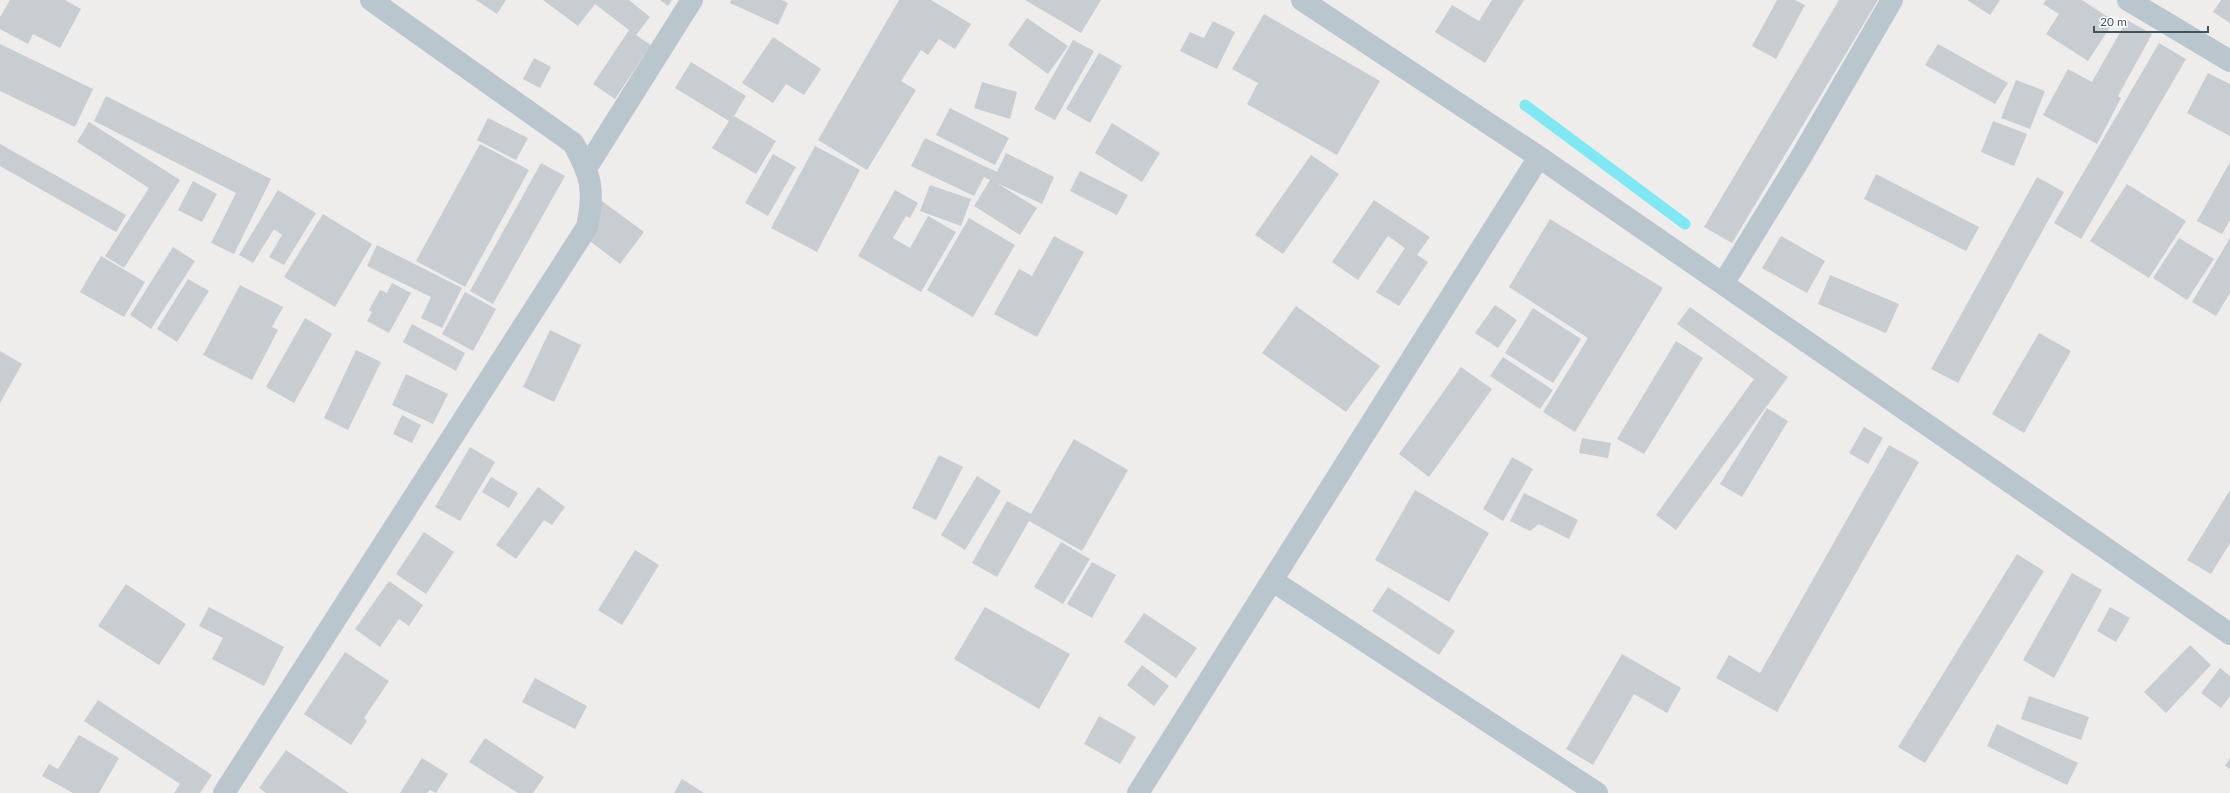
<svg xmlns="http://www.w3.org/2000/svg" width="2230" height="793" font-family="Lato,sans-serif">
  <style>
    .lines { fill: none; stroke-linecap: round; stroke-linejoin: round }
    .stream { stroke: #80e8f2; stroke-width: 11 }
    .building { fill: #c8cdd2 }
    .minor { stroke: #b9c6cd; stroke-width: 22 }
  </style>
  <rect width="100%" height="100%" fill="#efecec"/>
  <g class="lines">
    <path class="stream" d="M1525 105 1685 224"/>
  </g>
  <path class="building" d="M10 0H65L81 9 60 48 33 34 28 44 0 29V17Z
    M476 0H506L497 14Z
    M543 0H629L650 17 636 35 651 45 615 99 593 84 629 30 595 4 578 26Z
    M660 0H672L668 6Z
    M731 0H782L788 3 778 25 730 3Z
    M899 0H931L971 24 955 49 939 39 928 55 921 50 901 81 916 90 867 170 818 140Z
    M1025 0H1101L1081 33Z
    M1492 0H1524L1485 63 1435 32 1452 5 1479 21Z
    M1777 0H1795L1805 5 1776 59 1752 46Z
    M1839 0H1878L1732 243 1704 227Z
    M1967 0H2000L1990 15Z
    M2046 0H2082L2114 21 2088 61 2046 34 2059 14 2043 4Z
    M2221 0H2230V23L2213 12Z
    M1264 14 1380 81 1337 155 1247 104 1258 83 1232 69Z
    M1027 18 1068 46 1048 74 1008 45Z
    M2127 20 2152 34 2118 96 2121 98 2097 144 2043 115 2068 69 2092 82Z
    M1213 21 1235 32 1217 69 1180 51 1190 32 1204 38Z
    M773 37 821 69 804 95 786 84 773 103 742 83Z
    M1073 40 1094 51 1055 120 1034 109Z
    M2159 43 2186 59 2081 239 2054 223Z
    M0 44 93 89 75 127 0 91Z
    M1938 44 2008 83 1995 104 1925 65Z
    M1099 53 1122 66 1090 123 1066 109Z
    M534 58 551 67 540 88 523 79Z
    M691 62 746 96 734 116 776 141 756 174 712 148 729 121 675 88Z
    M2208 73 2230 84V136L2187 113Z
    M2016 80 2045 91 2030 129 2001 118Z
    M982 82 1017 92 1010 119 974 108Z
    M106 96 271 179 234 254 211 243 236 193 94 121Z
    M950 108 1009 138 995 165 936 135Z
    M488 118 528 138 516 160 477 140Z
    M1993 121 2027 134 2014 166 1981 152Z
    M89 122 180 180 124 268 105 256 149 188 77 142Z
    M1112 123 1160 153 1142 182 1095 153Z
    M925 138 997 172 1006 153 1054 177 1042 204 997 183 1037 208 1020 235 974 206 990 180 984 177 974 196 911 166Z
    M0 144 126 215 116 232 0 166Z
    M480 144 529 170 465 287 416 261Z
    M815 146 860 170 817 252 771 228Z
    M773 154 796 167 768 216 745 203Z
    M1311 155 1339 174 1283 254 1255 235Z
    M2230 162V220L2222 234 2197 221Z
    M541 163 565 176 493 304 470 291Z
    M1080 171 1128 195 1117 215 1070 191Z
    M1876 174 1979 227 1966 251 1864 199Z
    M2037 177 2064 192 1958 383 1931 369Z
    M193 181 217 194 202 222 178 210Z
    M2127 184 2186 221 2149 278 2090 241Z
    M930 185 971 199 961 226 920 211Z
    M278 190 316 213 284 265 269 257 282 235 274 229 253 263 239 255Z
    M895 190 918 203 910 218 906 216 893 238 910 248 928 216 956 232 921 292 858 256Z
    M1374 200 1430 237 1417 255 1428 262 1399 306 1376 292 1405 248 1388 236 1358 280 1332 262Z
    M602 201 644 232 620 264 578 232Z
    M323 214 372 244 335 307 284 277Z
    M969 218 1015 245 973 317 927 290Z
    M1550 219 1663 288 1575 432 1543 412 1588 338 1509 287Z
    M1054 236 1084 252 1037 337 994 314 1019 269 1032 276Z
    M1781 236 1825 261 1807 293 1762 268Z
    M2179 238 2214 259 2187 300 2153 278Z
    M2230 238V293L2216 316 2192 302Z
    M377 245 462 288 442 328 421 318 431 297 367 266Z
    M173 247 195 261 151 329 130 315Z
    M101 256 145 282 124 317 80 292Z
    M1830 275 1899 304 1886 333 1818 304Z
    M188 279 209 291 177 342 157 329Z
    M392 283 411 293 389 333 367 321 372 312 369 310 380 290 387 293Z
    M240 285 283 307 272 327 278 330 252 380 203 355Z
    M465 292 496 309 473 351 442 334Z
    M1495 305 1517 320 1498 348 1475 333Z
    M1296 306 1380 366 1346 412 1262 353Z
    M1690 307 1788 377 1676 530 1656 515 1754 379 1677 324Z
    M1533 308 1581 339 1553 383 1505 353Z
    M305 318 332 334 294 403 266 387Z
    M412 324 465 353 456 371 403 342Z
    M550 330 581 345 554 402 523 387Z
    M2039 333 2071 351 2024 433 1992 414Z
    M1676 341 1703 358 1644 454 1617 439Z
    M356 350 381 362 348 430 324 418Z
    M0 351 22 364 0 403Z
    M1503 357 1553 390 1540 409 1490 376Z
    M1461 367 1492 389 1429 477 1399 454Z
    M406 374 448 394 433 424 392 405Z
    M1767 408 1788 421 1742 497 1720 484Z
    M402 415 421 425 412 443 393 434Z
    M1864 427 1883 438 1868 464 1849 453Z
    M1582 438 1611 443 1608 458 1579 453Z
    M1074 439 1128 470 1082 551 1029 521 997 577 972 563 1007 501 1031 514Z
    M1889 445 1919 462 1777 712 1716 678 1729 655 1760 673Z
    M470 447 495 462 460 521 435 507Z
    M939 455 963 467 936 520 912 508Z
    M1512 457 1533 469 1503 521 1483 509Z
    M977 476 1001 491 965 550 941 535Z
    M491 477 518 493 509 508 482 492Z
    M538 487 565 507 552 525 544 520 516 559 496 545Z
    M1415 490 1489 533 1449 602 1375 560Z
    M2230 490V543L2211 574 2187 560Z
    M1524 493 1578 520 1569 539 1539 524 1530 531 1510 521Z
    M424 532 454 552 426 594 396 574Z
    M1061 542 1090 559 1063 604 1034 587Z
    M635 550 659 565 622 625 598 610Z
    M2017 554 2044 571 1925 763 1898 747Z
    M1092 562 1116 575 1092 618 1067 604Z
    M2072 573 2102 590 2054 678 2023 660Z
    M389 581 423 605 409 626 399 619 380 647 355 629Z
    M126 584 186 624 159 665 98 626Z
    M1388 587 1455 631 1439 655 1372 611Z
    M209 607 284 647 264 686 212 659 223 638 199 626Z
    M985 607 1070 654 1039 709 954 659Z
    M2110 607 2130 618 2116 642 2097 631Z
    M1144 613 1197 648 1176 678 1124 642Z
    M2190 645 2211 665 2166 713 2144 692Z
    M345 652 389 681 364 718 367 721 351 745 304 714Z
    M1622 654 1681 688 1667 713 1634 694 1593 765 1566 749Z
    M1142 665 1169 686 1154 706 1127 685Z
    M2220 668 2230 676V696L2221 708 2201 693Z
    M535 678 587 706 575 729 522 702Z
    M2029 696 2089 717 2081 740 2021 719Z
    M98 700 212 775 200 793H174L180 784 84 721Z
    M1099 716 1136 737 1120 764 1084 744Z
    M1997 724 2078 763 2067 785 1987 746Z
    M79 735 119 758 99 793H73L42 776 49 764 58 769Z
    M485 738 544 777 533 793H518L469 762Z
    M286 750 349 793H266L259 788Z
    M422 758 448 774 436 793 430 790 427 793H400Z
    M2230 758V769L2225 766Z
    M682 779 704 793H674Z"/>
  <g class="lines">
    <path class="minor" d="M1302 0 1539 157 2230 634
      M2128 0 2230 61
      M587 167 692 0
      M1723 284 1801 157 1892 0
      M1273 581 1597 793
      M224 793 587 227C595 190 591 175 573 143L371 0
      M1138 793 1539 157"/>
  </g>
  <path d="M2094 26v6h114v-6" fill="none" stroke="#43535b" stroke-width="2"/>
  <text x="2100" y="26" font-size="12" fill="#43535b" stroke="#ffffff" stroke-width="3" paint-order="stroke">20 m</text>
</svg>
